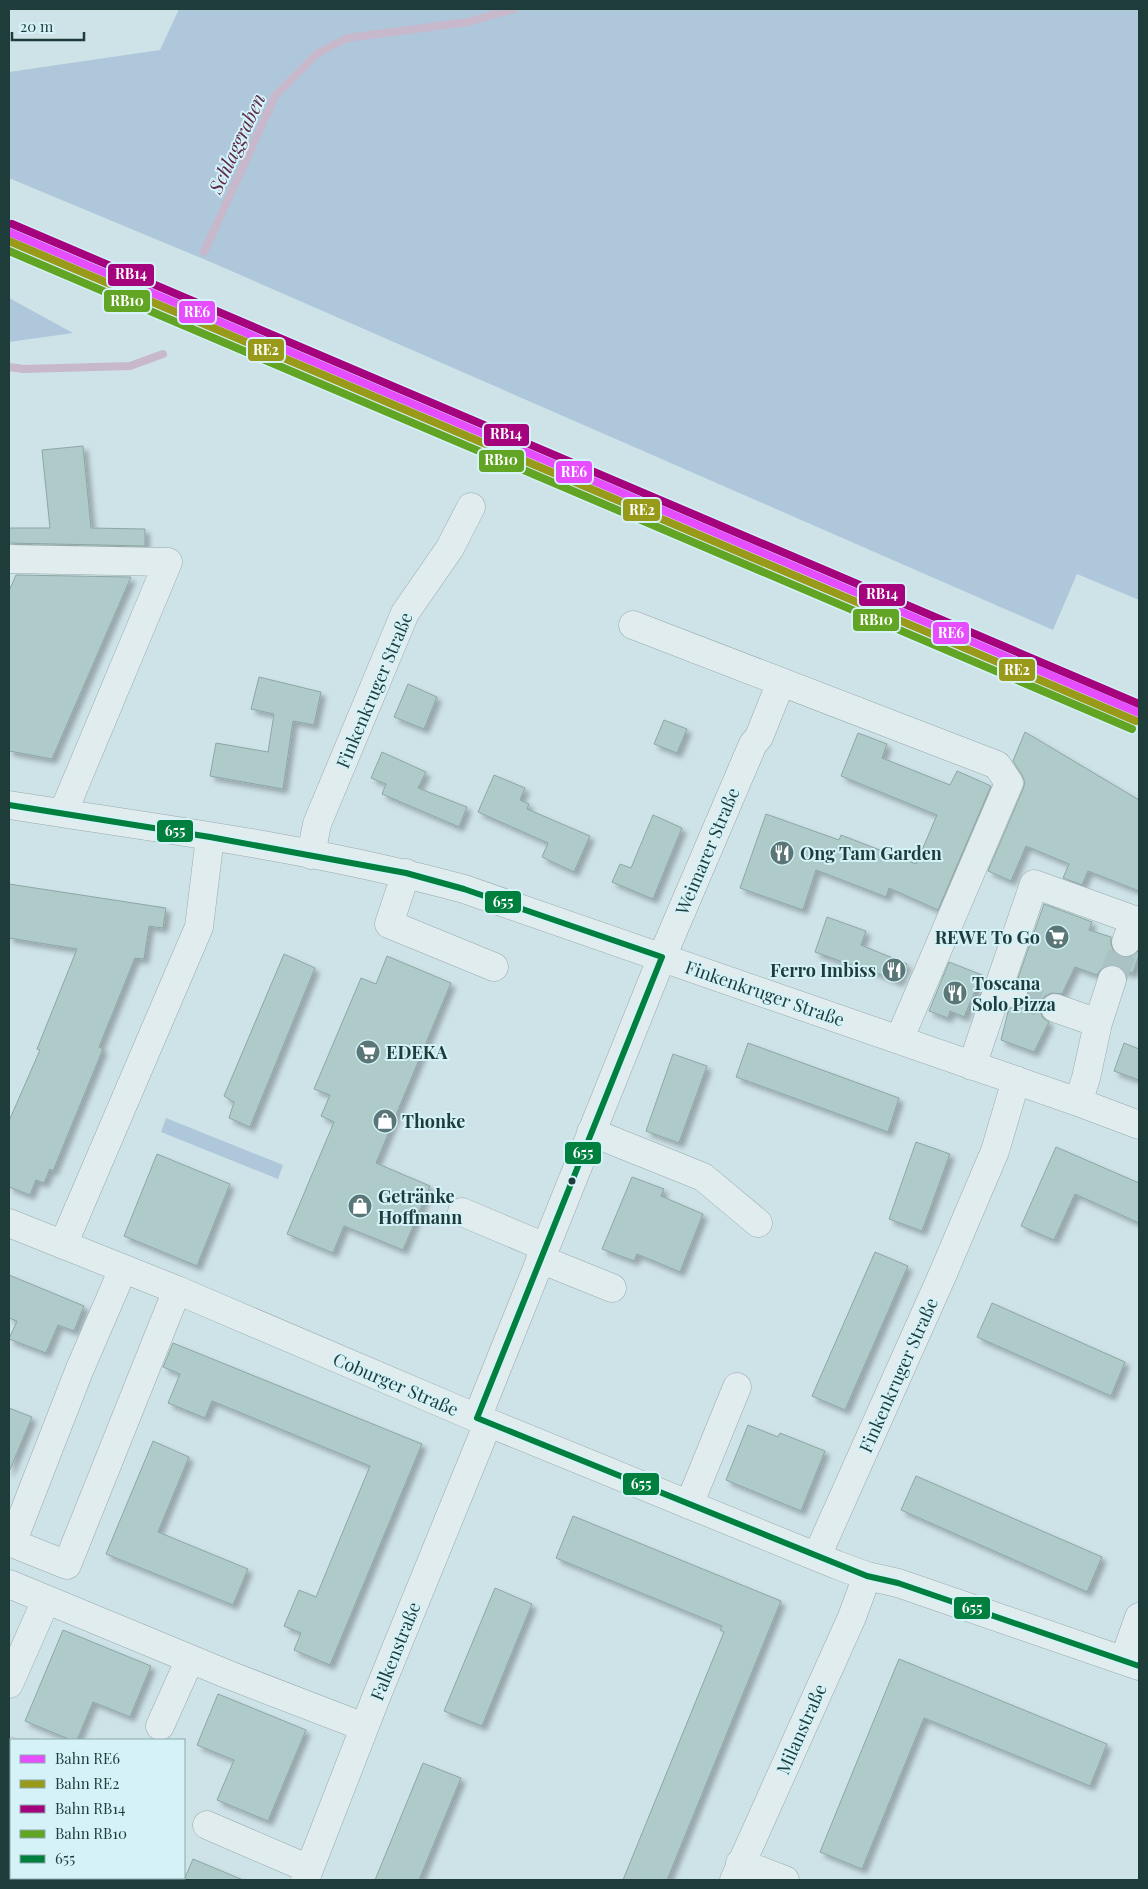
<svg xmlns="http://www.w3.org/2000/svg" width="1148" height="1889" font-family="'Playfair Display',serif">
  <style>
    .green { fill: #afc7db }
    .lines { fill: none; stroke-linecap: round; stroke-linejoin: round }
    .stream { stroke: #c7b8cb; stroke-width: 8 }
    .building { fill: #aecac9; stroke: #8da6a5; filter: url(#shadow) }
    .minor-tunnel { stroke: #abc2c5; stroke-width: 28; stroke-dasharray: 28 14; stroke-linecap: butt }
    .minor-casing { stroke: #97aaad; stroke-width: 29 }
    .minor { stroke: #e0ecee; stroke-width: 28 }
    .bus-1-casing { stroke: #d4f2f8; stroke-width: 10 }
    .bus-1 { stroke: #007f3e; stroke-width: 6 }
    .rail-1-casing { stroke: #d4f2f8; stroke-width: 11 }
    .rail-2-casing { stroke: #d4f2f8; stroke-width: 11 }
    .rail-3-casing { stroke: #d4f2f8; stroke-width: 11 }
    .rail-4-casing { stroke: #d4f2f8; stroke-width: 11 }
    .rail-1 { stroke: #e64dff; stroke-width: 8 }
    .rail-2 { stroke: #999a1a; stroke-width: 8 }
    .rail-3 { stroke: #a5027d; stroke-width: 8 }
    .rail-4 { stroke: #62a423; stroke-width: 8 }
    .bus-dot { fill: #1d3c3a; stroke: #d4f2f8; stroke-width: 2 }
    .labels { text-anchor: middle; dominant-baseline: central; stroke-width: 4; stroke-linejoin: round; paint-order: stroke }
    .street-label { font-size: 18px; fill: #1d3c3a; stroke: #d4f2f8 }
    .poi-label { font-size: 18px; font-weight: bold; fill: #1d3c3a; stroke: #d4f2f8; text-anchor: start }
    .water-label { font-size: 19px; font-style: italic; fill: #5d2b4a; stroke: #d4f2f8 }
    .line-badge { stroke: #d4f2f8; stroke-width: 2 }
    .badge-label { font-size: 14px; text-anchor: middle; font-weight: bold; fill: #fff }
  </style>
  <defs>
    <filter id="shadow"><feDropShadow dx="4.5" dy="4.5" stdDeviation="2.5" flood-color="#0004"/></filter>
  </defs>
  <rect width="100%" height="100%" fill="#cee3e8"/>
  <path class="green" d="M179 9H1139V600L1077 574 1053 630 213 263 9 178V72L160 50Z
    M9 298 73 333 9 342Z
    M166 1118 283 1165 278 1179 161 1132Z"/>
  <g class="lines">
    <path class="stream" d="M204 252 275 96 318 53 347 38 468 22 514 9
      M9 367 24 369 130 366 163 354"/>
  </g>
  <path class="building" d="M83 446 91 528 145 529V546L9 543V528H50L42 450Z
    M16 575 131 577 52 759 9 751V591Z
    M259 677 321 692 314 725 293 721 283 789 210 776 216 743 268 752 274 714 251 709Z
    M408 684 437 697 424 729 394 717Z
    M664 720 687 729 677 753 654 744Z
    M1025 732 1139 800V891L1088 871 1082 885 1063 878 1069 864 1026 846 1011 881 988 871 1023 789 1025 782 1022 775 1013 761Z
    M858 733 887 744 882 758 950 785 957 771 991 786 938 910 889 888 886 897 816 870 803 910 740 888 766 814 839 840 841 835 916 864 937 815 841 776Z
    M382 752 426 772 418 788 467 807 459 827 382 794 386 784 371 778Z
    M494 775 525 788 520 800 529 804 527 809 590 836 574 872 542 857 548 843 478 812Z
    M653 815 682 828 653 899 612 882 620 864 631 868Z
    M9 884 166 908 163 928 149 926 144 959 135 958 99 1047 103 1049 53 1171 50 1169 44 1183 36 1180 30 1195 9 1187V1121L40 1050 37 1049 77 949 9 938Z
    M1044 904 1092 922 1089 930 1111 937V944L1114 952 1120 956 1129 957 1138 951 1139 955 1133 973 1124 971 1116 965H1108L1102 968 1097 975 1075 967 1062 994 1052 993 1045 996 1040 1002V1011L1043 1018 1049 1022 1034 1052 1001 1040 1009 1008H1018L1024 1004 1028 997V988L1024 982 1018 978Z
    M827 917 866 931 861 945 907 964 899 982 854 964V966L815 952Z
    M284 954 315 968 250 1127 229 1118 234 1102 224 1096Z
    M387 956 451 983 376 1163 430 1186 403 1250 344 1226 333 1253 287 1234 334 1122 321 1116 330 1095 314 1089 361 978 376 984Z
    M949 962 982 975 964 1017 950 1011 948 1018 929 1011Z
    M748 1043 899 1098 888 1132 736 1077Z
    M1124 1043 1139 1049V1080L1114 1071Z
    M673 1054 707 1066 679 1143 646 1131Z
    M916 1142 950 1154 922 1231 889 1219Z
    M1056 1147 1139 1183V1223L1075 1194 1054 1240 1021 1226Z
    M157 1154 230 1184 197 1266 124 1236Z
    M632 1177 664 1189 661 1196 703 1214 680 1272 637 1254 634 1261 602 1249Z
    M875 1252 908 1266 845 1410 812 1396Z
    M9 1275 84 1306 74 1331 58 1325 46 1353 9 1339 17 1321 9 1318Z
    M992 1303 1125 1362 1111 1396 977 1337Z
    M173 1343 422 1444 330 1665 294 1650 301 1633 284 1626 299 1590 316 1597 370 1466 212 1401 205 1418 168 1403 180 1374 163 1367Z
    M9 1408 32 1417 9 1472Z
    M748 1425 778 1437 780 1433 825 1451 801 1511 726 1480Z
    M153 1441 189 1457 158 1532 248 1569 233 1605 106 1554Z
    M916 1476 1102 1557 1087 1592 901 1510Z
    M573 1516 781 1601 667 1880H623L724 1632 720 1630 722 1626 556 1558Z
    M495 1588 532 1604 482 1726 444 1711Z
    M63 1630 151 1666 130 1717 93 1702 77 1740H71L25 1721Z
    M899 1659 1107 1744 1090 1786 924 1718 862 1869 820 1852Z
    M218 1694 306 1730 268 1821 217 1800 234 1760 197 1745Z
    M423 1763 461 1778 419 1880H375Z
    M193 1859 243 1880H184Z"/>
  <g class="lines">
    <path class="minor-tunnel" d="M1112 980 1126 942
      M1013 993 1055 1008"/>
    <defs>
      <path id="minor" d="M9 559 168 562 63 813
        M633 625 997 765 1009 783 899 1040
        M9 805C161 829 315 848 464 889L1078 1102 1139 1125
        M311 855 317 824 405 613 450 548 471 507
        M406 873 389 924 494 967
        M998 989 1034 884 1134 920 1126 942
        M1055 1008 1098 1023 1086 1078 1078 1102
        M1098 1023 1112 980
        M972 1066 998 989 1013 993
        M591 1132 703 1177 758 1223
        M462 1212 545 1247
        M9 1223 177 1290 477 1418 837 1565 867 1576 898 1583 1139 1666
        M63 1245 199 927 210 837
        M540 1259 612 1288
        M123 1269 79 1371 12 1543 67 1565 177 1290
        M477 1418 662 957 753 744 759 737 781 682
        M689 1505 737 1387
        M817 1556 942 1276 995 1151 1016 1080
        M9 1584 229 1675 364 1727
        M1124 1660 1139 1617
        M9 1684 46 1600
        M160 1726 190 1659
        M9 1751 11 1752
        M207 1825 309 1869
        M740 1863 785 1880
        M94 1880 96 1878
        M305 1880 377 1695 488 1423
        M734 1880 852 1617 867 1576"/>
    </defs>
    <use href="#minor" class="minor-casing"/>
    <use href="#minor" class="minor"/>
    <defs>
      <path id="bus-1" d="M9 805 210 837 406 873 464 889 662 957
        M477 1418 867 1576 898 1583 1139 1666
        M477 1418 662 957"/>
    </defs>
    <use href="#bus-1" class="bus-1-casing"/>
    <use href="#bus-1" class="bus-1"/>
    <defs>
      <path id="rail-1" d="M9 232 1139 713"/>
      <path id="rail-2" d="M9 241 1136 721"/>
      <path id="rail-3" d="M12 224 1139 704"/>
      <path id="rail-4" d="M9 251 1132 729"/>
    </defs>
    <use href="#rail-1" class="rail-1-casing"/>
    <use href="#rail-2" class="rail-2-casing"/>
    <use href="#rail-3" class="rail-3-casing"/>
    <use href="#rail-4" class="rail-4-casing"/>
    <use href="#rail-1" class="rail-1"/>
    <use href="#rail-2" class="rail-2"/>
    <use href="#rail-3" class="rail-3"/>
    <use href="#rail-4" class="rail-4"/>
  </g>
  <defs>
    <symbol id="restaurant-disc" viewBox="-11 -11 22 22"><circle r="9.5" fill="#5b7677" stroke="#d4f2f8"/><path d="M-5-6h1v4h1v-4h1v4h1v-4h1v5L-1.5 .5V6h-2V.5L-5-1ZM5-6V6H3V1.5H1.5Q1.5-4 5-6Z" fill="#fff"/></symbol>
    <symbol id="supermarket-disc" viewBox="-11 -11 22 22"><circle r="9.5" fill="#5b7677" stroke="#d4f2f8"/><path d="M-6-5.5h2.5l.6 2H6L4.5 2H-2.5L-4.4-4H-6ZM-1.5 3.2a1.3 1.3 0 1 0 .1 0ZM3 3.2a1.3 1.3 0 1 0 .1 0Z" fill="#fff"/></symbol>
    <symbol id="shop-disc" viewBox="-11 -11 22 22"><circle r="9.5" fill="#5b7677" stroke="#d4f2f8"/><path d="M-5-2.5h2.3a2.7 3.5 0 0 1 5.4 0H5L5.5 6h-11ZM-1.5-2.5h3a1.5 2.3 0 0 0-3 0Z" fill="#fff"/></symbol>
  </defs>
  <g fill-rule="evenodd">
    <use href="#restaurant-disc" x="768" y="839" width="28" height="28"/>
    <use href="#supermarket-disc" x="1043" y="923" width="28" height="28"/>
    <use href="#restaurant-disc" x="880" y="956" width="28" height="28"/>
    <use href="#restaurant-disc" x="941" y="979" width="28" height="28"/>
    <use href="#supermarket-disc" x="354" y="1038" width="28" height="28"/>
    <use href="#shop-disc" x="371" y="1107" width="28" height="28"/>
    <use href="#shop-disc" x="346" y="1192" width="28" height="28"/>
  </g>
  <circle class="bus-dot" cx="572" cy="1181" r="4.5"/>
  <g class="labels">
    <g class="street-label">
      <text transform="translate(374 690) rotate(-67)">Finkenkruger Straße</text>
      <text transform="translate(707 851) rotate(-67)">Weimarer Straße</text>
      <text transform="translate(765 993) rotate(19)">Finkenkruger Straße</text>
      <text transform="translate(898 1375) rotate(-66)">Finkenkruger Straße</text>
      <text transform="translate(396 1384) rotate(23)">Coburger Straße</text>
      <text transform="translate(395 1651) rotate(-68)">Falkenstraße</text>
      <text transform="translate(801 1729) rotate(-66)">Milanstraße</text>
    </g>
    <g class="poi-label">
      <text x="800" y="853">Ong Tam Garden</text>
      <text x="1040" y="937" text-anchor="end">REWE To Go</text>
      <text x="876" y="970" text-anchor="end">Ferro Imbiss</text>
      <text x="972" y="983">Toscana<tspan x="972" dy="21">Solo Pizza</tspan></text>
      <text x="386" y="1052">EDEKA</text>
      <text x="402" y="1121">Thonke</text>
      <text x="378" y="1196">Getränke<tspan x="378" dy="21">Hoffmann</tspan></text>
    </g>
    <g class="water-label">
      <text transform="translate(236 143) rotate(-65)">Schlaggraben</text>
    </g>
  </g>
  <g class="line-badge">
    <rect x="107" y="263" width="48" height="24" rx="5" fill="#a5027d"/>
    <rect x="103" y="289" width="48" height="24" rx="5" fill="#62a423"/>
    <rect x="178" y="300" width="38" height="24" rx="5" fill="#e64dff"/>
    <rect x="247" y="338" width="38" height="24" rx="5" fill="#999a1a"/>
    <rect x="483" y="423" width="47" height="24" rx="5" fill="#a5027d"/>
    <rect x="478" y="449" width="47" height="24" rx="5" fill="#62a423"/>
    <rect x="555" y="460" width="38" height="24" rx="5" fill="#e64dff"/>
    <rect x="622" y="498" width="39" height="24" rx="5" fill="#999a1a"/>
    <rect x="858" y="583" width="48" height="24" rx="5" fill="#a5027d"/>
    <rect x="852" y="608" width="48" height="24" rx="5" fill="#62a423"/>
    <rect x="932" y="621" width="38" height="24" rx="5" fill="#e64dff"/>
    <rect x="998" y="658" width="38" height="24" rx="5" fill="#999a1a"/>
    <rect x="156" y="819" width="38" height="24" rx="5" fill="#007f3e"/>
    <rect x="484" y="890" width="38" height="24" rx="5" fill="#007f3e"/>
    <rect x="564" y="1141" width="38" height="24" rx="5" fill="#007f3e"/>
    <rect x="622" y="1472" width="38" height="24" rx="5" fill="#007f3e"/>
    <rect x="953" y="1596" width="38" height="24" rx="5" fill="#007f3e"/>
  </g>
  <g class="badge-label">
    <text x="131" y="279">RB14</text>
    <text x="127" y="306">RB10</text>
    <text x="197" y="317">RE6</text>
    <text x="266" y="355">RE2</text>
    <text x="506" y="439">RB14</text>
    <text x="501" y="465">RB10</text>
    <text x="574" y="477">RE6</text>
    <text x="642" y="515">RE2</text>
    <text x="882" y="599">RB14</text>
    <text x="876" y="625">RB10</text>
    <text x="951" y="638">RE6</text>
    <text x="1017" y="675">RE2</text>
    <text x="175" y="836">655</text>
    <text x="503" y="907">655</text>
    <text x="583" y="1158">655</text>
    <text x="641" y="1489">655</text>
    <text x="972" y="1613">655</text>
  </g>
  <rect width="1148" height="1889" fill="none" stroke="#1d3c3a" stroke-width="20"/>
  <rect x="10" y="1739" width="175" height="140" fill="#d4f2f8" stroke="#8ba9ac"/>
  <rect x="20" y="1755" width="25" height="8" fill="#e64dff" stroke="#8ba9ac"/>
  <text x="55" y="1764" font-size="15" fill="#1d3c3a">Bahn RE6</text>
  <rect x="20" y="1780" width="25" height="8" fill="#999a1a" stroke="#8ba9ac"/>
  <text x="55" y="1789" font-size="15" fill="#1d3c3a">Bahn RE2</text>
  <rect x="20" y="1805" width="25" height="8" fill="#a5027d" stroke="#8ba9ac"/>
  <text x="55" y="1814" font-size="15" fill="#1d3c3a">Bahn RB14</text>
  <rect x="20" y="1830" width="25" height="8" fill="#62a423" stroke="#8ba9ac"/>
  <text x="55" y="1839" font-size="15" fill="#1d3c3a">Bahn RB10</text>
  <rect x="20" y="1855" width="25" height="8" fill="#007f3e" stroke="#8ba9ac"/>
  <text x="55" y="1864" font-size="15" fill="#1d3c3a">655</text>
  <path d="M12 32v8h72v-8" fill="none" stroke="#1d3c3a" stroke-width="2.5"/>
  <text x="20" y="32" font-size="15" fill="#1d3c3a" stroke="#d4f2f8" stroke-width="4" paint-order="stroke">20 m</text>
</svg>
